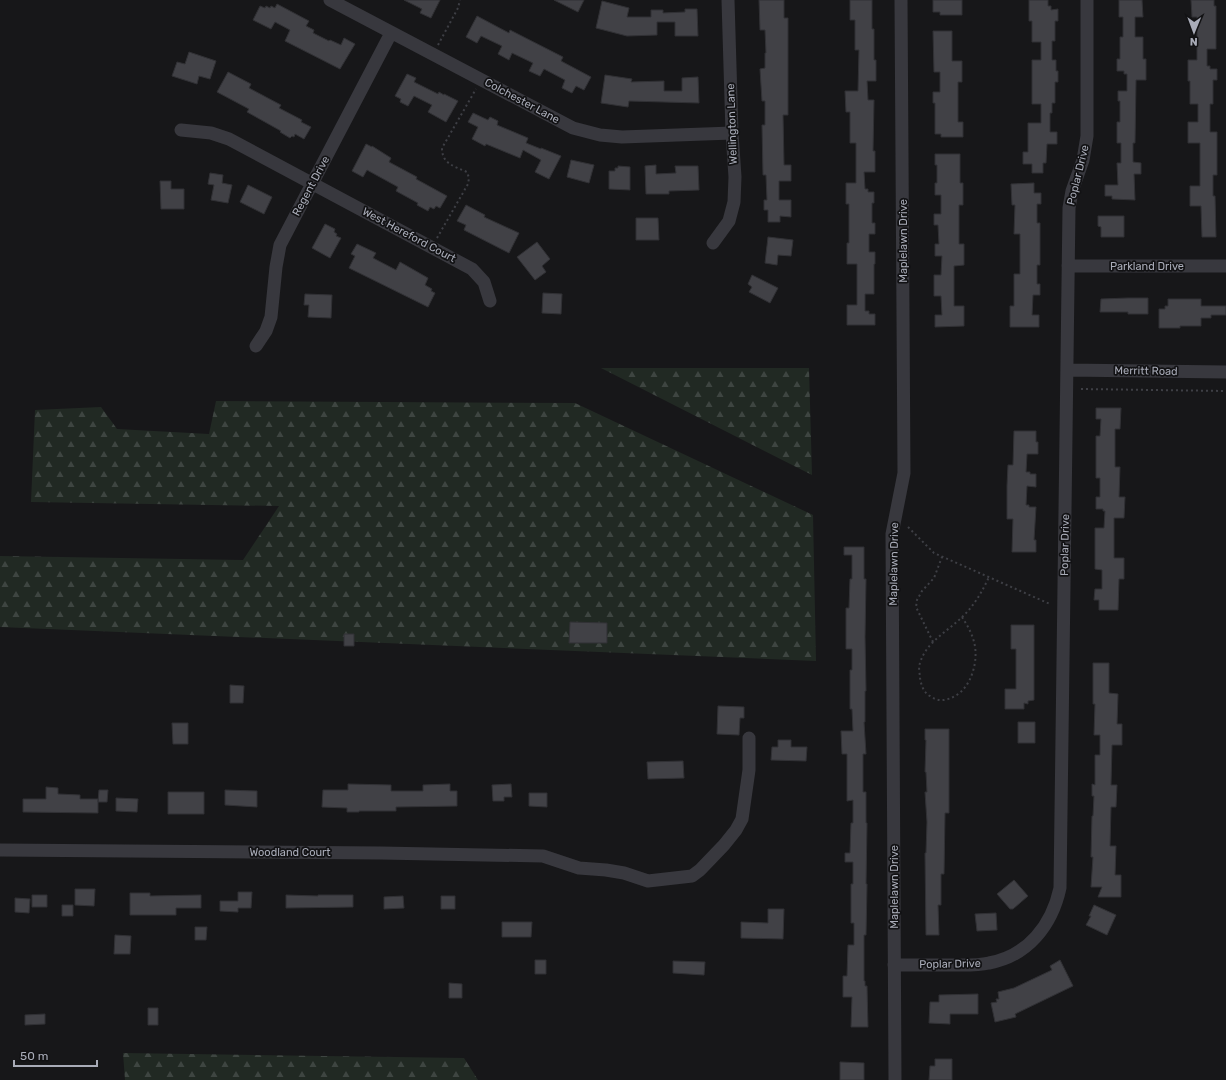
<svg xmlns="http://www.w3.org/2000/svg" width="1226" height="1080" font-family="Rubik,sans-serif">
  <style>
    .forest { fill: url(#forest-firs) }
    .building { fill: #414146; stroke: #313135 }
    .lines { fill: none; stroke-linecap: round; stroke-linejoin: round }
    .path { stroke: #3e3f45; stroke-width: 2; stroke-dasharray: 2 3; stroke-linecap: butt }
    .minor { stroke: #38383e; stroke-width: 13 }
    .labels { text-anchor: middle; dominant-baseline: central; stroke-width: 3.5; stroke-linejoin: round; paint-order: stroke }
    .street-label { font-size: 11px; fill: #a9acb8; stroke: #121214 }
  </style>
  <defs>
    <pattern id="forest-firs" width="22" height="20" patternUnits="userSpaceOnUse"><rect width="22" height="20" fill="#212923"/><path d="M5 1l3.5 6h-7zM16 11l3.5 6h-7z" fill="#3e4541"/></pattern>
  </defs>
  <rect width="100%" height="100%" fill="#171719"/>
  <path class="forest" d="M601 368H809L812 475Z
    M216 401 575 403 813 515 816 661 0 627V556L243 560 279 506 31 502 35 410 101 407 117 429 209 434Z
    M123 1053 464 1058 478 1080H125Z"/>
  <path class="building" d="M404 0H440L431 18 420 13 422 9Z
    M554 0H584L578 12Z
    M759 0H784V18H788V115H783L784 165H791V181H779V200H791V217L780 216V222H768V210H764V200H767L766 175H763L762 125H765V101H762L760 69 765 68V53H766L765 30H760Z
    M850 0H872V29H874V60H876V81H867L868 100H874L873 151H875V172H864L865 189H868V192H874V203H872V223H875V234H869V252H875V264H874V294H865V311H869V314H875V325H847V305H857V264H847V243H849V204H846V183H856V143H850V112H846L845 91H858L859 50H855V20H850Z
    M933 0H962V15H940V12H933Z
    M1029 0H1048V6H1051V10L1058 9V21H1055V41H1052V60H1056V71H1058V82H1055V103H1052V113H1050V132H1057V144H1047L1046 163H1043V173H1032V164H1023V152H1028V123H1041V104H1032V60H1041V42H1032V21H1029Z
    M1119 0H1142L1143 17H1135V37H1143V59H1146V80H1136L1135 143H1133V162L1141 163V174H1134L1135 200 1112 199V196H1105V185H1118L1117 163H1121V143H1117V122H1120V101H1118V91H1127V74H1124V71H1117V59H1120V37H1123V17H1119Z
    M1191 0H1214V6H1216V49H1207V66H1210V69H1217V80H1213V104H1210V132H1217V175H1213V196H1215L1216 237H1202L1201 206H1190V186H1200V143H1188V122H1198V104H1190V81H1188V60H1197V17H1192Z
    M602 1 629 8 627 17H651V10H663V13L685 12V9H697L698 36H675V22H657V35L627 36 596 28Z
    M277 4 309 21 306 26 314 30 313 33 329 41 330 40 341 45 344 38 355 44 340 69 285 41 290 30 275 22 271 29 253 20 260 6 265 8 266 6 270 8 271 6 275 8Z
    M477 16 509 33 510 30 563 57 561 61 591 77 584 90 576 86 572 93 562 88 565 80 544 69 540 76 529 71 533 63 512 53 509 60 498 54 502 46 481 36 477 43 466 37Z
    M933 31H952V61H962V82H958V122H963V137H941V134H935V103H933V92H940V72H934Z
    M189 52 216 61 210 79 199 76 197 84 172 76 177 62 185 64Z
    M228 72 251 84 249 88 281 105 279 108 302 120 301 122 311 127 304 139 295 134 294 137 292 136 290 138 280 132 281 131 247 112 249 109 217 92Z
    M407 74 416 78 414 82 438 94 439 92 444 95V94L458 101 446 122 428 112 432 105 414 96 408 106 400 102 401 99 395 96Z
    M605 75 632 79 631 82 664 81V91H682V78L698 77 699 103 629 101 628 107 601 103Z
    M473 113 488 120 490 117 498 121 497 125 528 138 526 143 541 149V148L561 156 549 179 535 172 541 160 523 150 520 158 486 144 485 146 472 139 478 127 468 122Z
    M366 144 372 147V146L391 158 389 162 417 177 416 179 447 196 440 208 436 206 434 209 430 207 428 211 417 205 418 203 396 191 398 187 367 170 363 177 352 171Z
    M935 154H960V183H963V205H959V244H964V265L954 266V306H964V326L935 327V315H942L941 296H934V275H941L942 256H935V244H939L938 225H934V214H941V195H935V183H937V165H935Z
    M571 160 594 165 589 183 567 177Z
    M656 165V174L676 173 675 166H698L699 190 669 191V194H646L645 166Z
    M618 166 630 167V190L609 189V171H615V168H618Z
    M210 173 223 175 222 183 232 185 228 203 211 200 214 185 208 184Z
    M160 181H171V189H184V209H161Z
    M1034 183V193H1041V204H1037V223H1040V265H1037V284H1040V295H1033L1032 315H1039V327H1010V306H1014V274H1020V234H1014L1015 205H1012L1011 184Z
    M248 185 272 197 264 214 240 202Z
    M466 205 485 215 484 217 519 233 509 253 464 230 466 225 457 221Z
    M1098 216H1124V237H1101V227L1098 226Z
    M636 218H658L659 240H636Z
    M325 224 335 229 334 232 337 234 336 236 341 238 330 258 312 248Z
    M768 237 793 240 791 256 778 255 777 265 765 263Z
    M537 242 550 259 542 266 546 272 535 280 517 257Z
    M357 244 376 253 373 258 396 270 400 262 428 278 425 285 432 289 431 291 435 293 428 307 349 268 355 256 351 254Z
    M752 275 778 288 770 303 749 292 752 287 748 284Z
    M543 293 562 294 561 314 542 313Z
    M305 294 332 295 331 318 308 317 309 305H304Z
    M1128 298H1148V314H1128V312H1100L1101 299Z
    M1168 299H1201V306H1226V315H1211V318H1201V326H1180V328H1159V309H1165V306H1168Z
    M1096 408H1121L1120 429H1115V467H1120L1119 497H1125L1124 518H1114V558H1124V579H1119L1118 610H1099V600H1094L1095 589H1102V570L1095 569V528H1104L1105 511H1103V509H1096V497H1100V478H1096V436H1100L1101 419H1096Z
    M1014 431H1036V442H1038V454H1027L1026 472H1030V474H1036V487L1027 486 1026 505H1029V507H1036L1034 540H1036V552H1012L1013 519H1007V486L1008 465H1013Z
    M844 547H864V579H866L865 637 866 691H865V722H864L866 754H863V792H866V823H867L866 884H867L866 935H864V981H865V986H867L868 1027H851L852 997H843V976H847L848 945H854V923H851V884H853V862H845V853H850L851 823H853V800L847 801V754H842L841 731H853L852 709H850V670H852V649H846V608H849L850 579H852V555H844Z
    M570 622 607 623V643H569Z
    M1011 625H1034V700L1028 701V704L1024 703V709H1005V689H1016V649H1011Z
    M344 634H354V646H344Z
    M1093 663H1109V693L1118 694 1117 724H1122V745H1112L1111 785H1117L1116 807H1111L1110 846H1116L1115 875H1121V897H1098L1102 887H1091L1093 857H1091L1092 816H1093L1094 796H1092V784L1095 785V755H1100V735H1094L1095 704H1093Z
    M230 685 244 686 243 703H230Z
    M718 706 744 707V718H740L739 735 717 734Z
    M1018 722H1035V743H1018Z
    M172 723H188V744H173Z
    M925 729H949V813H945L944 874H941V905H938L939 935H926L925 853H926L927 822 925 792H927L926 772H925L926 740H925Z
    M778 740H791V747H807L806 761 771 760 772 747H778Z
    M683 761 684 778 648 779 647 762Z
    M348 784 391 785V791H423V785L450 784V791H457V806L396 807V811H359V812H347V808L322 807 323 790H348Z
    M511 784 512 797H504V801H493L492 785Z
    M46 787 58 788V794L80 795V799H98V813L23 812V799H46Z
    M99 790H108L107 802H98Z
    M225 790 257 791V807L225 805Z
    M168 792H204V814H168Z
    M529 793H547V807L529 806Z
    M116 798 138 799 137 812 116 811Z
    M1014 880 1028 896 1013 909H1010L997 894Z
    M75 889H95L94 906 75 905Z
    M238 892H252L251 908H238V912L220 911V901H238Z
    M130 893H150V896L201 895V908H176V915H130Z
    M32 895H47V907H32Z
    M286 895 318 896V895H353V907L286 908Z
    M403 896 404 908 384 909V897Z
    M441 896H455V909H441Z
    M15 898 30 899 29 913 15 912Z
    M62 905H73V916H62Z
    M1094 905 1116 915 1107 935 1086 925 1091 916H1089Z
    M768 909H784L783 939 741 938V922L768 923Z
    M996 913 997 930 977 931 975 914Z
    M502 922H532L531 937H502Z
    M195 927H207L206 940H195Z
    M115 935 131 936 130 954H114Z
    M535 960H546V974H535Z
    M1060 960 1073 986 1015 1014 1016 1017 995 1022 991 1003 997 1002 996 999H999L998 992 1014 988 1052 970 1050 966Z
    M673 961 705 962 704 975 673 973Z
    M449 983 462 984V998H449Z
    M978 994V1014H950V1024L929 1023 930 1002H939V995Z
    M148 1008H158V1025H148Z
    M45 1014V1024L25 1025V1015Z
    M935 1059H952V1080H929L930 1066H935Z
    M840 1062 864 1063V1080H840Z"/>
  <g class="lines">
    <path class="path" d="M438 45 458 8 460 0
      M437 238 468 184 469 178 467 172C454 166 442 164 442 148L476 89
      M1081 389 1226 391
      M908 527 934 553 1050 604
      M962 617C967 625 972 633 974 642 979 659 972 687 955 696 946 701 938 702 930 696 924 693 921 685 920 678 920 674 918 668 920 663 926 642 947 632 962 617 974 606 982 592 989 577
      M933 642 916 607 917 600 922 591 934 578 942 557"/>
    <path class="minor" d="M330 0 573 128 600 135 622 137 732 133
      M181 130 211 133 229 139 472 269 484 282 490 301
      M713 243 729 221 734 202 735 177 732 133 728 0
      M1068 266H1226
      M256 346 266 331 271 317 276 267 280 245 391 33
      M1067 370 1226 372
      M0 850 381 853 543 856 579 868 606 870 624 873 648 881 692 876 700 870 724 845 736 830 742 819 749 770V738
      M894 965C913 965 931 965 949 965 962 965 976 966 989 963 1028 956 1052 925 1060 888L1069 208 1072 191 1083 160 1087 136V0
      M895 1080 892 534 904 473 901 0"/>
  </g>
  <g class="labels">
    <g class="street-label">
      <text transform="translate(522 101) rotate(28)">Colchester Lane</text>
      <text transform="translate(732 124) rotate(-92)">Wellington Lane</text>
      <text transform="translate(1078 175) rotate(-76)">Poplar Drive</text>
      <text transform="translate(311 186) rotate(-62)">Regent Drive</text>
      <text transform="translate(409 235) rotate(28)">West Hereford Court</text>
      <text transform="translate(903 241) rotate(-90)">Maplelawn Drive</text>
      <text x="1147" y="266">Parkland Drive</text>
      <text transform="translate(1146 371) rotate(1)">Merritt Road</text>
      <text transform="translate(1065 545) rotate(-89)">Poplar Drive</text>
      <text transform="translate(894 564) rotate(-89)">Maplelawn Drive</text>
      <text x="290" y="852">Woodland Court</text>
      <text transform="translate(894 887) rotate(-90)">Maplelawn Drive</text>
      <text transform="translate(950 964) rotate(-1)">Poplar Drive</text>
    </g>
  </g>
  <g transform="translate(1194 32) rotate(181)" stroke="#121214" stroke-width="3" paint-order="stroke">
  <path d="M0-3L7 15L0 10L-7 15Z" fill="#a9acb8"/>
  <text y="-6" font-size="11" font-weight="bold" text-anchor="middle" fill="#a9acb8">N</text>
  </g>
  <path d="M14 1060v6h83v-6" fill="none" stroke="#a9acb8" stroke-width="2"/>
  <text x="20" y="1060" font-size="12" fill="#a9acb8" stroke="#121214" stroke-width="3" paint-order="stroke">50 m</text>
</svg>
